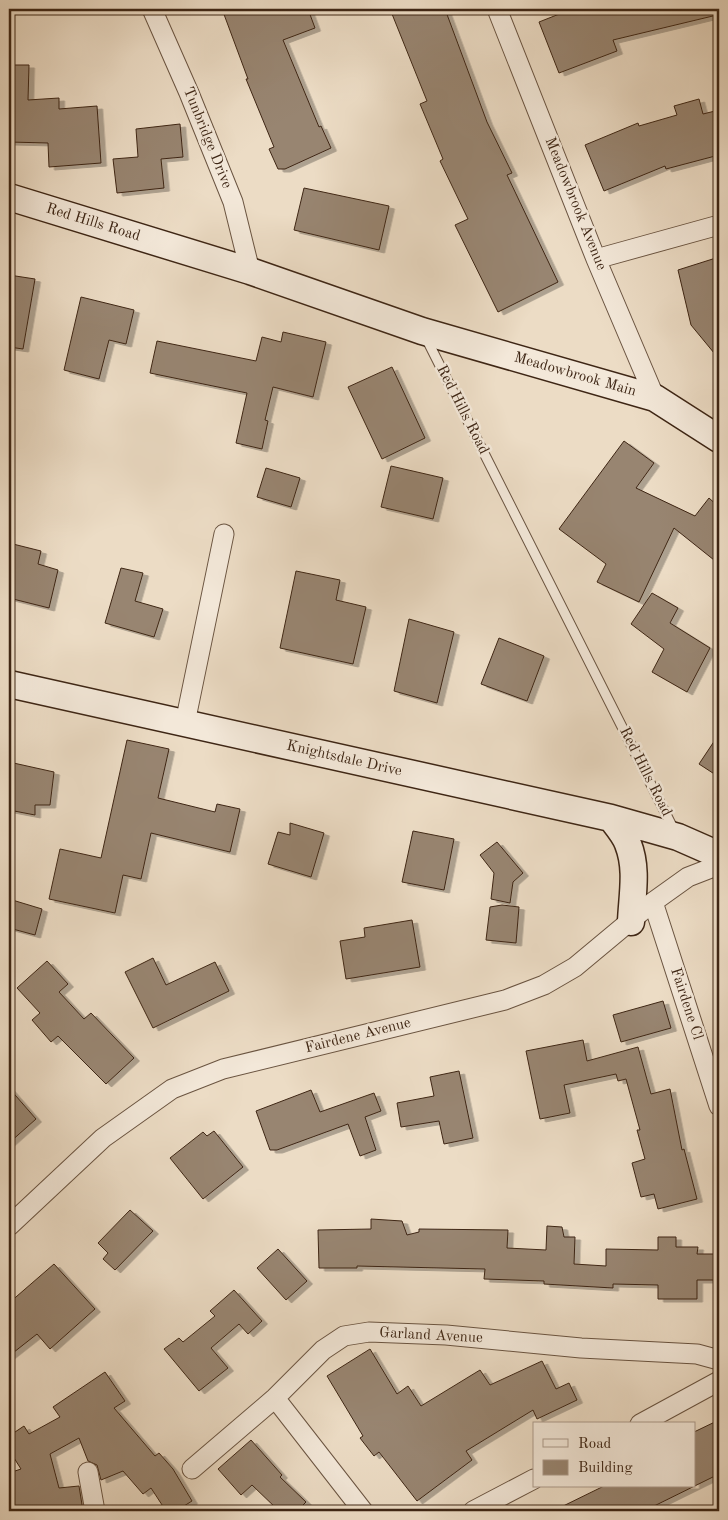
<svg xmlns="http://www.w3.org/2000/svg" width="728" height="1520" font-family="'Old Standard TT',serif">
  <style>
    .building { fill: #988571; stroke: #3e2615; filter: url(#shadow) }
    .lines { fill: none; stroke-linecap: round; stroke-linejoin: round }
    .lane-casing { stroke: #6a5441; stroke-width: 11 }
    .street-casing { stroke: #6a5441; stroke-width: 21 }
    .secondary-casing { stroke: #3e2615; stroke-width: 29 }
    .lane { stroke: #f3e8d9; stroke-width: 9 }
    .street { stroke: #f3e8d9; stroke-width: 19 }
    .secondary { stroke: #f3e8d9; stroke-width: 26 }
    .labels { text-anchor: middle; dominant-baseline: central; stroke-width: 5; stroke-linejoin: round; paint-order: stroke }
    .street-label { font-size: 15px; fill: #3e2615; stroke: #f3e8d9 }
  </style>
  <defs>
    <filter id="shadow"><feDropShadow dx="5.5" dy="3" stdDeviation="0" flood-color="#0004"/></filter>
  </defs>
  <rect width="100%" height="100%" fill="#ecdcc5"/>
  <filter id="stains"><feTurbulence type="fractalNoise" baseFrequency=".004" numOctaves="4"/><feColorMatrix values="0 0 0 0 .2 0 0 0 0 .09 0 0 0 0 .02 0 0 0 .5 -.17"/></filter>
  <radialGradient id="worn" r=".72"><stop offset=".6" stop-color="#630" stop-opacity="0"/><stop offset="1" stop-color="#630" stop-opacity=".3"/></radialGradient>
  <path class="building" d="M222 9H308L315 28 283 40 319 127 321 126 331 148 285 169H278L269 149 274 147 246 79H248Z
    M390 9H445L487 122 512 173 507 175 558 282 498 312 455 225 468 219 440 161 443 159 420 104 427 101Z
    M572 9H716L717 15 613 40 617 51 559 73 539 22Z
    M9 65H29L28 100 59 98V109L97 106 101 163 49 167 48 143 9 142Z
    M699 99 703 114 719 110V155L666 169 665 166 604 191 585 145 638 123 639 126 677 115 674 106Z
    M180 124 183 157 161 159 164 188 117 193 113 159 138 157 136 129Z
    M304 188 389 206 379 250 294 230Z
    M719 257V359L691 325 678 270Z
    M9 275 35 279 23 349 9 347Z
    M81 297 134 310 126 344 109 340 99 379 64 370Z
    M283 332 326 342 313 397 273 387 265 420 268 421 262 449 236 443 247 393 150 373 157 341 256 361 262 337 281 342Z
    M392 367 425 438 382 459 348 387Z
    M624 441 654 463 636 488 695 516 709 498 719 507V564L674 528 639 602 597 582 606 564 559 529Z
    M391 466 443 478 433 519 381 507Z
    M266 468 300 478 291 507 257 497Z
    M9 543 41 551 38 564 58 570 49 608 9 598Z
    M121 568 143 573 135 601 163 609 154 637 105 623Z
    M296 571 340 580 336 600 366 607 353 664 280 648Z
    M652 593 678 608 670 623 710 648 687 692 652 672 664 649 631 624Z
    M409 619 454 632 437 703 394 691Z
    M499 638 544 656 527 701 481 684Z
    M719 734V777L699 764Z
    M127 740 169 749 158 798 215 812 217 804 240 809 230 852 151 833 141 879 123 875 115 913 49 899 60 849 101 858Z
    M9 762 54 772 50 805H35V815L9 810Z
    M290 823 324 833 311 877 268 864 278 832 290 835Z
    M413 831 454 839 444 890 402 882Z
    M497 842 523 873 513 882 510 903 491 899 494 873 480 855Z
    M9 899 42 909 35 935 9 928Z
    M502 905 519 907 516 943 486 940 490 907Z
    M412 920 420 967 346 979 340 941 365 937 364 928Z
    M153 958 166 985 215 962 229 991 153 1028 125 972Z
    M47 961 68 984 59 992 84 1019 91 1013 134 1058 106 1084 58 1036 51 1042 32 1020 40 1013 17 988Z
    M663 1001 671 1028 621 1042 613 1015Z
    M583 1040 587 1061 638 1047 651 1094 670 1089 682 1150 684 1149 697 1199 658 1209 654 1194 641 1197 632 1163 645 1159 637 1130H640L626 1079 618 1081 616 1074 564 1085 570 1113 540 1119 526 1051Z
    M459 1071 473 1138 444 1144 439 1121 401 1127 397 1103 434 1096 430 1077Z
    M9 1088 36 1119 9 1143Z
    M311 1090 320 1112 374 1093 381 1111 365 1117 376 1150 360 1156 348 1124 277 1150H270L256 1111Z
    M214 1131 243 1167 203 1199 170 1158 203 1132 207 1136Z
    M130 1210 153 1231 115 1270 103 1259 108 1253 98 1243Z
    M371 1219 402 1221 407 1235 419 1232V1229L508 1230 507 1248 546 1250 547 1226 562 1227 564 1237H575L574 1264 606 1266V1249L658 1250V1237H676V1247H698L697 1254H719V1280H697V1299H658V1285L613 1284V1288L544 1284V1281L484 1279 485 1269 357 1266V1268H319L318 1230 371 1229Z
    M278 1249 307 1281 286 1300 257 1268Z
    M54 1264 95 1309 50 1349 37 1334 9 1356V1303Z
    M234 1290 262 1321 248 1334 239 1324 211 1348 228 1368 199 1391 164 1349 179 1338 183 1342 215 1316 210 1311Z
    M370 1349 397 1394 408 1386 421 1406 480 1370 490 1385 542 1361 556 1389 569 1383 577 1400 537 1419 533 1410 466 1451 472 1460 417 1501 379 1452 374 1456 360 1438 363 1436 327 1376Z
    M105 1372 125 1401 114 1408 155 1456 159 1453 173 1469 192 1501 176 1511H166L151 1488 143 1494 123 1471 101 1480 97 1465 88 1461 79 1438 50 1454 59 1488 79 1486 83 1511H9V1473L21 1469 9 1450V1436L24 1426 29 1434 60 1417 53 1407Z
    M719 1420V1474L644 1511H553L604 1486H694V1432Z
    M251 1440 282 1475 280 1477 306 1502 297 1511H279L252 1485 241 1495 218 1469Z"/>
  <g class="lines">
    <defs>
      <path id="lane" d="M426 338 674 830"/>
      <path id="street" d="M152 9 189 93 233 202 250 271
        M497 9 596 259 655 398
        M596 259 719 225
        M185 723 224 534
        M653 902 719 1106
        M9 1226 103 1138 172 1089 223 1069 505 1000 544 985 575 967 653 902 688 877 719 865
        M275 1398 363 1511
        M640 1424 719 1381
        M192 1469 275 1398 323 1350 344 1336 369 1332 446 1335 581 1348 697 1354 719 1360
        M88 1472 95 1511
        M473 1511 534 1479"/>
      <path id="secondary" d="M9 197 250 271 422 331 655 398 719 439
        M9 684 611 818 678 837 719 855
        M611 818C617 826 625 835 628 844 638 869 632 896 631 922"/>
    </defs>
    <use href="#lane" class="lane-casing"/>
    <use href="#street" class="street-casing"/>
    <use href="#secondary" class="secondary-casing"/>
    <use href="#lane" class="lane"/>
    <use href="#street" class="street"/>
    <use href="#secondary" class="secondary"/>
  </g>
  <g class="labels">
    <g class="street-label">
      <text transform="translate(207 138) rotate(68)">Tunbridge Drive</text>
      <text transform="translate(575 204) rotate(68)">Meadowbrook Avenue</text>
      <text transform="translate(93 223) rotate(17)">Red Hills Road</text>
      <text transform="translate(575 375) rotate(16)">Meadowbrook Main</text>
      <text transform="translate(462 410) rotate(63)">Red Hills Road</text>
      <text transform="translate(344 759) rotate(13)">Knightsdale Drive</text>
      <text transform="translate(645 772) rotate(63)">Red Hills Road</text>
      <text transform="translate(686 1004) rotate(72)">Fairdene Cl</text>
      <text transform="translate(358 1036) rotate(-14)">Fairdene Avenue</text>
      <text transform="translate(431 1336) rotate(3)">Garland Avenue</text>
    </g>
  </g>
  <rect width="728" height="1520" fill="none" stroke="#ecdcc5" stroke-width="30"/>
  <rect x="10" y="10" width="708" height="1500" fill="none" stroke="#3e2615" stroke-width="2.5"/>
  <rect x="15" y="15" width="698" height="1490" fill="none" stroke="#3e2615"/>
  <rect x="533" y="1422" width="162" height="65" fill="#f3e8d9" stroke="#ab9a8b"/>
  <rect x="543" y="1439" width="25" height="8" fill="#f3e8d9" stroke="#ab9a8b"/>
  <text x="578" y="1448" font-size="15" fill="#3e2615">Road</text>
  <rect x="543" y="1460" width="25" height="15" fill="#988571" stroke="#ab9a8b"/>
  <text x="578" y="1472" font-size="15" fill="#3e2615">Building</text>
  <rect width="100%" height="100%" filter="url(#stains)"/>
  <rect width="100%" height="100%" fill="url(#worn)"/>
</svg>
